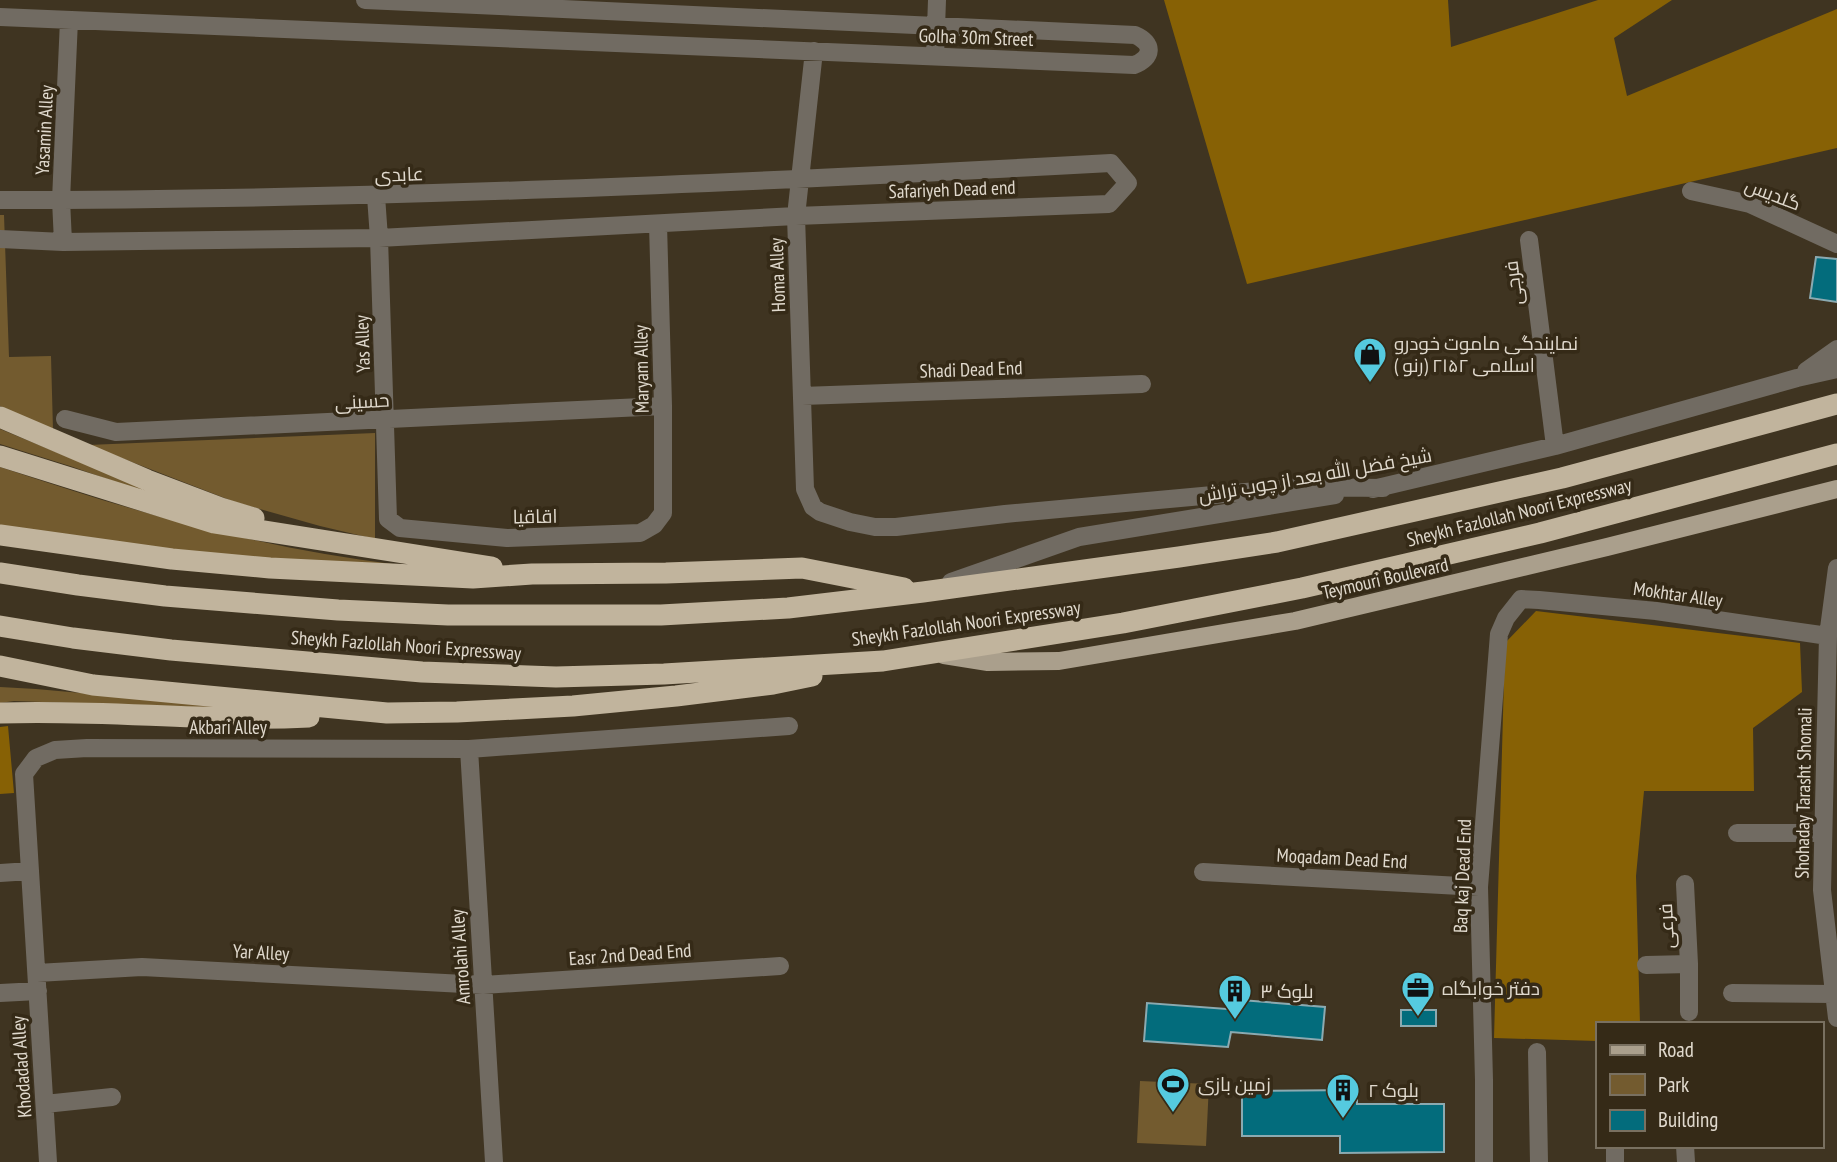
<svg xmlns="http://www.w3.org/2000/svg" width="1837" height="1162" font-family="'PT Sans Narrow',Cairo,sans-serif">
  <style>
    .green { fill: #735b2f }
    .forest { fill: #876105 }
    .building { fill: #036c7c; stroke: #8baab1; stroke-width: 2 }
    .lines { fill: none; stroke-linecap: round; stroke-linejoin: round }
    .minor { stroke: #716b62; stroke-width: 18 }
    .major { stroke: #aa9f8c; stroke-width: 18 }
    .highway { stroke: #c1b49d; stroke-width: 21 }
    .labels { text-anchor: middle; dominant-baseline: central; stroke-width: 7; stroke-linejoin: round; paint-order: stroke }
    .street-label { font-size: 19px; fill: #e0d9cd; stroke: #352a17 }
    .poi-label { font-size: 19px; fill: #e0d9cd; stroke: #352a17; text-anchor: start }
  </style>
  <rect width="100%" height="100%" fill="#3f3421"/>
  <path class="green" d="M0 215H4L9 357 51 356 53 430 0 406Z
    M0 429 209 515 73 467 0 444Z
    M375 433V539L320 526 235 502 88 445Z
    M0 467C107 503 214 535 325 554 371 562 417 567 463 573L283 564 0 529Z
    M0 687 36 689 274 710 14 701 0 703Z
    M1140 1081 1209 1084 1206 1146 1137 1143Z"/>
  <path class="forest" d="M1164 0H1448L1451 47 1598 0H1672L1614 38 1627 96 1837 9V148L1247 284Z
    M1536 611 1800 643 1802 692 1753 728 1754 791H1644L1636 876 1640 1024H1597V1041L1494 1038 1505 643Z
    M8 726 14 793 0 794V727Z"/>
  <path class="building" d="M1816 257 1837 259V302L1810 298Z
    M1241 1000 1325 1007 1322 1040 1231 1032 1228 1047 1144 1041 1147 1003 1240 1010Z
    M1401 1010H1436V1026H1401Z
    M1357 1090V1104H1444V1152L1340 1153V1136H1242V1091Z"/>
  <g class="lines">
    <path class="minor" d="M0 17 1134 65C1153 58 1154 43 1135 35L365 0
      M814 51 796 216 805 489 813 507 820 512 850 522 875 527H896L1005 514 1301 487 1383 488
      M935 56 937 0
      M1691 191 1750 204 1837 244
      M376 196 379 238 388 519 400 528 507 538 640 533 654 525 663 513V406L658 224
      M0 200C371 200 741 183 1111 163L1128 183 1109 204 796 216 379 238 63 242 0 239
      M1529 240 1555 446
      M63 242 61 200 69 20
      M1806 371 1837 349
      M802 396 1142 384
      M65 419 116 432 663 406
      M1373 489 1555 446 1797 378 1837 369
      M1837 568 1828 636 1822 890 1837 1018
      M951 582 1079 537 1335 495
      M469 749 494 1162
      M1737 833H1823
      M1203 872 1479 887
      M0 873 30 871
      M1689 964V1012
      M1646 965 1689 964 1685 884
      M37 973 142 967 483 985 780 966
      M0 993 38 991
      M1732 993 1834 994
      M1537 1052 1539 1162
      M45 1104 112 1097
      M1615 1146V1162
      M1685 1146 1686 1162
      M48 1162 24 774 36 758 55 750 87 748 469 749 789 726
      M1484 1162V1080L1479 887 1499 634 1506 618 1521 599 1539 600 1656 611 1828 636"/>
    <path class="major" d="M944 655 988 662 1059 661 1295 621 1607 547 1837 489"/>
    <path class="highway" d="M0 417 147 480 221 508 254 518
      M0 456 214 523 492 567
      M0 535 172 559 270 568 473 578 532 574 666 573 802 568 904 588
      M0 573 78 585 165 596 338 610 448 615H661L788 608 923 592 1179 557 1277 542 1562 478 1837 404
      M0 626 73 638 171 650 422 672 556 677 664 674 883 661 1123 623 1302 588 1540 533 1837 454
      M0 666 93 685 387 713 457 712 573 706 676 696 773 684 812 676
      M0 713C103 709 206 722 309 717"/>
  </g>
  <defs>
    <symbol id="shop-pin" viewBox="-11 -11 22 30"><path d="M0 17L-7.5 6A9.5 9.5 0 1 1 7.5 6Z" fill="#55cadf" stroke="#352a17"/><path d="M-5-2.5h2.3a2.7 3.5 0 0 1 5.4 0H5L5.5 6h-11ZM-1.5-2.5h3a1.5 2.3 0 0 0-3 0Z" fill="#111"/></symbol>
    <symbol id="office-pin" viewBox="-11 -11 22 30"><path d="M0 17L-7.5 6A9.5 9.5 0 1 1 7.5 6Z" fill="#55cadf" stroke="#352a17"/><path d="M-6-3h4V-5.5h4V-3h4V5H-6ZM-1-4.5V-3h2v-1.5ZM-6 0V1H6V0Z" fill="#111"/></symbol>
    <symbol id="building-pin" viewBox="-11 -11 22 30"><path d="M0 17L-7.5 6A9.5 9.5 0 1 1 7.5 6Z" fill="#55cadf" stroke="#352a17"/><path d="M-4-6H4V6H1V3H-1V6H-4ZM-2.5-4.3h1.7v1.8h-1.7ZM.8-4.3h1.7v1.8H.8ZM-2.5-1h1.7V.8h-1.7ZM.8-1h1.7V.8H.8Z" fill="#111"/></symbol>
    <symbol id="stadium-pin" viewBox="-11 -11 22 30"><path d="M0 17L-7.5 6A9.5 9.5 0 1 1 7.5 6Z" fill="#55cadf" stroke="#352a17"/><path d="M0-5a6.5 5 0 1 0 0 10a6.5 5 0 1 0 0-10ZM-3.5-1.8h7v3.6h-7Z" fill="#111"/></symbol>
  </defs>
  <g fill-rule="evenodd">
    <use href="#shop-pin" x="1351" y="335" width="38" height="52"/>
    <use href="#office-pin" x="1399" y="969" width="38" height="52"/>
    <use href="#building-pin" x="1216" y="972" width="38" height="52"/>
    <use href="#stadium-pin" x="1154" y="1065" width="38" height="52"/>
    <use href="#building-pin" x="1324" y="1071" width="38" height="52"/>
  </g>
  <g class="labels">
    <g class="street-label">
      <text transform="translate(976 37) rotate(2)">Golha 30m Street</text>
      <text transform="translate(44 130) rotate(-87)">Yasamin Alley</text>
      <text transform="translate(399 174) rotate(-2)">عابدی</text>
      <text transform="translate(952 189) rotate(-2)">Safariyeh Dead end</text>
      <text transform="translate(1773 194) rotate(21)">گلدیس</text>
      <text transform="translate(777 275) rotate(-92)">Homa Alley</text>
      <text transform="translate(1513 283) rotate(-97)">فرجی</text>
      <text transform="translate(362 344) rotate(-92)">Yas Alley</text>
      <text transform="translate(641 369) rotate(-91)">Maryam Alley</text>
      <text transform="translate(971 369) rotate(-2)">Shadi Dead End</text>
      <text transform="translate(362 401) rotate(-3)">حسینی</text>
      <text transform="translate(1315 475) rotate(-10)">شیخ فضل الله بعد از چوب تراش</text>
      <text transform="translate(1519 512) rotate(-14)">Sheykh Fazlollah Noori Expressway</text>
      <text transform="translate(535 516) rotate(-1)">اقاقیا</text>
      <text transform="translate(1385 578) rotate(-13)">Teymouri Boulevard</text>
      <text transform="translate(1678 594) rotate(8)">Mokhtar Alley</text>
      <text transform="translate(966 623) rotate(-8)">Sheykh Fazlollah Noori Expressway</text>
      <text transform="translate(406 645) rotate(4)">Sheykh Fazlollah Noori Expressway</text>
      <text x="228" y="727">Akbari Alley</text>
      <text transform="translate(1803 793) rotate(-89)">Shohaday Tarasht Shomali</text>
      <text transform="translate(1342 858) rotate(3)">Moqadam Dead End</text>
      <text transform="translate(1462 876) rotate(-88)">Baq kaj Dead End</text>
      <text transform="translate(1666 926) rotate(-93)">فرعی</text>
      <text transform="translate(261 952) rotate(3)">Yar Alley</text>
      <text transform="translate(630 954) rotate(-4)">Easr 2nd Dead End</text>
      <text transform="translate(460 957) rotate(-94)">Amrolahi Alley</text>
      <text transform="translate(21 1067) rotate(-94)">Khodadad Alley</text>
    </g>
    <g class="poi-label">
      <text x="1394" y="343">نمایندگی ماموت خودرو<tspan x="1394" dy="22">( رنو) اسلامی ۲۱۵۲</tspan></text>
      <text x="1442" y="988">دفتر خوابگاه</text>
      <text x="1260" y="991">بلوک ۳</text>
      <text x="1198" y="1084">زمین بازی</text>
      <text x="1368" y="1090">بلوک ۲</text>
    </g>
  </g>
  <rect x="1596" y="1022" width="228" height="126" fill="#352a17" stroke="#797060" stroke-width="2"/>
  <rect x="1610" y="1045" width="35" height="10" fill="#aa9f8c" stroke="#797060" stroke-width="2"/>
  <text x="1658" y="1057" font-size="21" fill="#e0d9cd">Road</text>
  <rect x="1610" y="1074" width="35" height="21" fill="#735b2f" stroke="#797060" stroke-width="2"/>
  <text x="1658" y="1092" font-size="21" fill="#e0d9cd">Park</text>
  <rect x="1610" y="1110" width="35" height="21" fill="#036c7c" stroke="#797060" stroke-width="2"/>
  <text x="1658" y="1127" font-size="21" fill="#e0d9cd">Building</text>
</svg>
